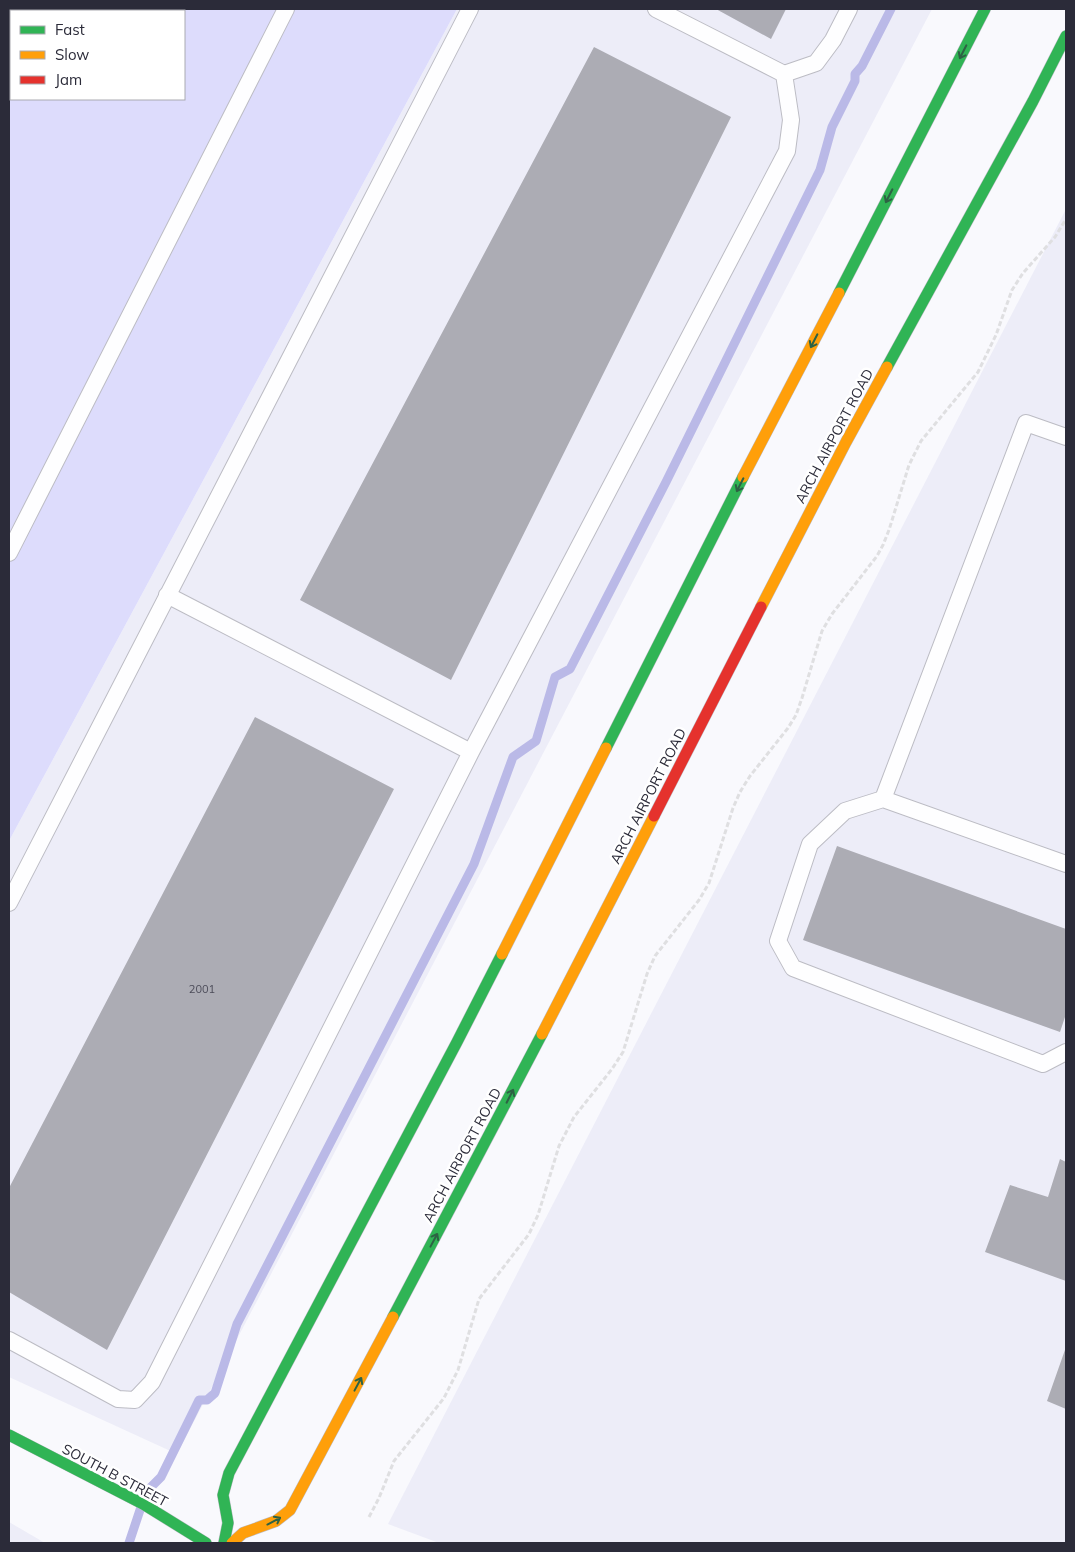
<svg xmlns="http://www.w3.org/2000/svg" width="1075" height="1552" font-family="Mulish,sans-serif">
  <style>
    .built { fill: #ededf8 }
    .green { fill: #dddcfc; fill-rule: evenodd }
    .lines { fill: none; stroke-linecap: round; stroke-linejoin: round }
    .stream { stroke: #bab9e7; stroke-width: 9 }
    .building { fill: #acacb4 }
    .lane-casing { stroke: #bcbcc4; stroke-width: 18 }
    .fast-casing { stroke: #bcbcc4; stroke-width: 12 }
    .slow-casing { stroke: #bcbcc4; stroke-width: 12 }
    .jam-casing { stroke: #bcbcc4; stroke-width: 12 }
    .path { stroke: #dfdfe1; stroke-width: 3; stroke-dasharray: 5 2.5; stroke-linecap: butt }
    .lane { stroke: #fefeff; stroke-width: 16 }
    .fast { stroke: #30b455; stroke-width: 11 }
    .slow { stroke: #ff9f0a; stroke-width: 11 }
    .jam { stroke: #e5322d; stroke-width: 11 }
    .oneway { stroke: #2d6244 }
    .labels { text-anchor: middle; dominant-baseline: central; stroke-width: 5; stroke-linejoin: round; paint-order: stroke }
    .number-label { font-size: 11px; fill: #4b4b58 }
    .street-label { font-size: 14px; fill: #2b2b39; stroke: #fff }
  </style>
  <rect width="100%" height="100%" fill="#f9f9fd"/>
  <path class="built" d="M457 9H932L177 1454 9 1377V841Z
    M1066 209V1543H439L388 1524Z
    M9 1522 45 1543H9Z"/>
  <path class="green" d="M9 9H457L9 841ZM11 11H184V99H11Z"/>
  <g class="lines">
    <path class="stream" d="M129 1543 146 1492 161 1477 199 1400H207L215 1393 237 1324 474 864 513 757 536 741 555 677 570 669 666 482 820 170 832 127 855 81V74L862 66 891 9"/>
  </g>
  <path class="building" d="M716 9H786L771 39Z
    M594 47 731 117 451 680 300 600Z
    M255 717 394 789 107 1350 9 1292V1188Z
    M837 846 1066 929V1014L1060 1032 803 940Z
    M1060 1159 1066 1162V1281L985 1252 1010 1185 1048 1197Z
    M1066 1347V1409L1047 1401Z"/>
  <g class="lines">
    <defs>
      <path id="lane" d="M656 9 784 74
        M1066 437 1026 423 883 799 1066 864
        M9 553 286 9
        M167 595 471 752
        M883 799 845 811 810 844 778 941 793 968 1043 1064 1066 1052
        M9 903 470 9
        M9 1340 118 1399 135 1400 152 1382 471 752 787 151 791 120 784 74 816 63 833 40 849 9"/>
      <path id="fast" d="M839 293 985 9
        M887 367 1033 101 1066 36
        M606 748 743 477
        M393 1317 542 1034
        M9 1435 143 1504 206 1543
        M224 1543 228 1523 223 1495 229 1473 457 1042 502 954"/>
      <path id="slow" d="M743 477 839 293
        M761 607 846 442 887 367
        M502 954 606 748
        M542 1034 654 816
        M232 1543 243 1533 276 1521 290 1510 393 1317"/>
      <path id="jam" d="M654 816 761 607"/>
    </defs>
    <use href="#lane" class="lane-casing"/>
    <use href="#fast" class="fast-casing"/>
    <use href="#slow" class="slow-casing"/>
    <use href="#jam" class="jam-casing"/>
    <path class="path" d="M369 1517 379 1498 394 1461 444 1398 458 1370 479 1299 529 1234 538 1215 559 1146 574 1117 612 1069 623 1052 647 974 655 956 699 900 709 883 733 808 740 792 750 776 788 728 796 715 802 698 822 631 832 614 877 556 883 545 889 530 909 465 921 441 978 372 996 335 1012 290 1023 273 1055 237 1066 219"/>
    <use href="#lane" class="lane"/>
    <use href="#fast" class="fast"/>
    <use href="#slow" class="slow"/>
    <use href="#jam" class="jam"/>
  </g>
  <defs><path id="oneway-shaft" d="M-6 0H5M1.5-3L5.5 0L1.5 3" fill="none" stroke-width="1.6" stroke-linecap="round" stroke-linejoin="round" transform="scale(1.25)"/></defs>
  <g class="oneway">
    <use href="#oneway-shaft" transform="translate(963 52) rotate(117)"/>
    <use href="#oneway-shaft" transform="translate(889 196) rotate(117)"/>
    <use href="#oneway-shaft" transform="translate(814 341) rotate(117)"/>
    <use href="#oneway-shaft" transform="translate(740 485) rotate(117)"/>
    <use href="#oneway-shaft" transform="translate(510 1096) rotate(-63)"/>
    <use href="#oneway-shaft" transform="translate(434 1240) rotate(-62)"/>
    <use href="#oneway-shaft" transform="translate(358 1384) rotate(-62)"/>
    <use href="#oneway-shaft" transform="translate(274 1521) rotate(-28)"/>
  </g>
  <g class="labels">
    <g class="number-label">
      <text x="202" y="989">2001</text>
    </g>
    <g class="street-label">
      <text transform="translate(834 436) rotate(-62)">ARCH AIRPORT ROAD</text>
      <text transform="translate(648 796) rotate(-63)">ARCH AIRPORT ROAD</text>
      <text transform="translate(462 1155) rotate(-62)">ARCH AIRPORT ROAD</text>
      <text transform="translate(115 1475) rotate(28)">SOUTH B STREET</text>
    </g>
  </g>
  <rect width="1075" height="1552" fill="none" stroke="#2b2b39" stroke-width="20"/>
  <rect x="10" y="10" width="175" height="90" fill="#ffffff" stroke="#aaaab0"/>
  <rect x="20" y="26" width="25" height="8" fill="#30b455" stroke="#aaaab0"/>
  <text x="55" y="35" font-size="15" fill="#2b2b39">Fast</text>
  <rect x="20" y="51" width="25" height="8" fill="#ff9f0a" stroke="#aaaab0"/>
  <text x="55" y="60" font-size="15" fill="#2b2b39">Slow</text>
  <rect x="20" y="76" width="25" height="8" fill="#e5322d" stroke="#aaaab0"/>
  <text x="55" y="85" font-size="15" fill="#2b2b39">Jam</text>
</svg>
